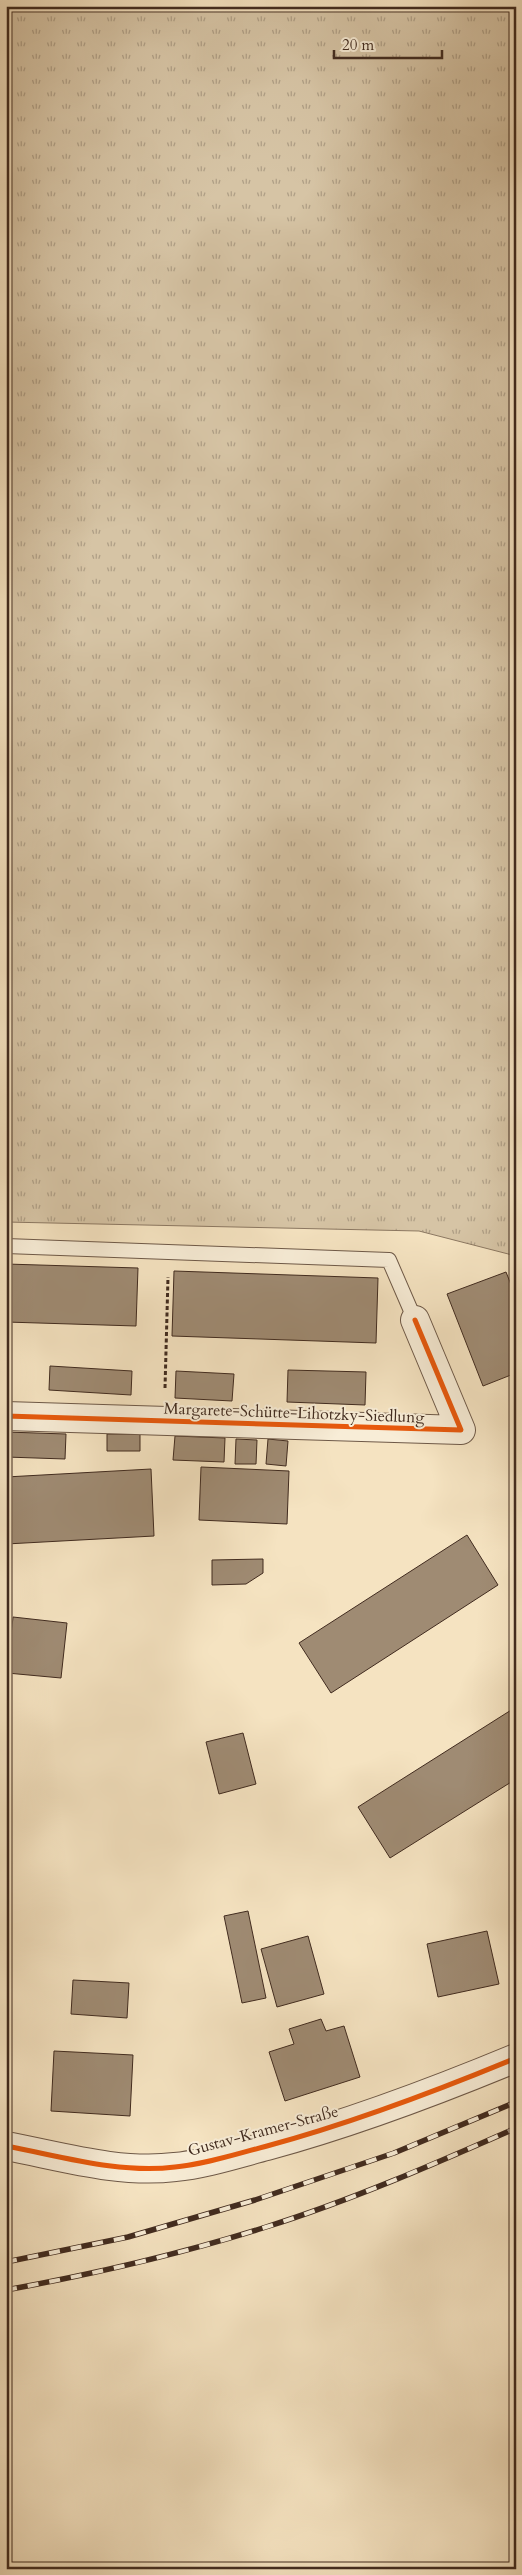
<svg xmlns="http://www.w3.org/2000/svg" width="522" height="2575" font-family="Cardo,serif">
  <style>
    .grass { fill: url(#grass-tufts); stroke: #8c7862 }
    .building { fill: #9f8b73; stroke: #412b1f }
    .lines { fill: none; stroke-linecap: round; stroke-linejoin: round }
    .lane-casing { stroke: #6e5948; stroke-width: 16 }
    .street-casing { stroke: #6e5948; stroke-width: 30 }
    .path { stroke: #412b1f; stroke-width: 3; stroke-dasharray: 4 2.5; stroke-linecap: butt }
    .lane { stroke: #f8edd7; stroke-width: 14 }
    .street { stroke: #f8edd7; stroke-width: 28 }
    .rail-casing { stroke: #412b1f; stroke-width: 5.5 }
    .rail { stroke: #f8edd7; stroke-width: 4; stroke-dasharray: 11; stroke-linecap: butt }
    .cycleway-casing { stroke: #f8edd7; stroke-width: 8 }
    .cycleway { stroke: #e8590c; stroke-width: 5 }
    .labels { text-anchor: middle; dominant-baseline: central; stroke-width: 4; stroke-linejoin: round; paint-order: stroke }
    .street-label { font-size: 16px; fill: #412b1f; stroke: #f8edd7 }
  </style>
  <defs>
    <pattern id="grass-tufts" width="24" height="20" patternUnits="userSpaceOnUse" patternTransform="scale(1.25)"><rect width="24" height="20" fill="#d6c4a5"/><path d="M3 7l-1-3M5 7V3M7 7l1-3M15 17l-1-3M17 17v-4M19 17l1-3" fill="none" stroke="#af9f86"/></pattern>
  </defs>
  <rect width="100%" height="100%" fill="#f5e3c1"/>
  <filter id="stains"><feTurbulence type="fractalNoise" baseFrequency=".004" numOctaves="4"/><feColorMatrix values="0 0 0 0 .2 0 0 0 0 .09 0 0 0 0 .02 0 0 0 .5 -.17"/></filter>
  <radialGradient id="worn" r=".72"><stop offset=".6" stop-color="#630" stop-opacity="0"/><stop offset="1" stop-color="#630" stop-opacity=".3"/></radialGradient>
  <path class="grass" d="M6 6H516V1256L419 1231 6 1222Z"/>
  <path class="building" d="M6 1264 138 1268 136 1326 6 1322Z
    M174 1271 378 1278 376 1343 172 1336Z
    M506 1272 516 1297V1373L483 1386 447 1294Z
    M50 1366 132 1371 131 1395 49 1390Z
    M288 1370 366 1372 365 1405 287 1402Z
    M176 1371 234 1374 232 1401 175 1398Z
    M6 1432 66 1434 65 1459 6 1457Z
    M107 1434H140V1451H107Z
    M175 1436 225 1438 224 1462 173 1460Z
    M236 1439 257 1440 256 1464H235Z
    M268 1439 288 1441 286 1466 266 1464Z
    M201 1467 289 1471 287 1524 199 1520Z
    M151 1469 154 1536 6 1544V1477Z
    M467 1535 498 1585 331 1693 299 1643Z
    M263 1559V1573L246 1584 212 1585V1560Z
    M13 1617 67 1623 61 1678 7 1673Z
    M516 1707V1779L390 1858 358 1807Z
    M243 1733 256 1784 219 1794 206 1742Z
    M248 1911 266 1998 242 2003 224 1916Z
    M487 1931 499 1984 438 1997 427 1944Z
    M308 1936 324 1994 277 2007 261 1949Z
    M73 1980 129 1983 127 2018 71 2014Z
    M321 2019 326 2031 344 2026 360 2077 285 2101 269 2052 294 2044 289 2029Z
    M54 2051 133 2055 130 2116 51 2111Z"/>
  <g class="lines">
    <defs>
      <path id="lane" d="M6 1246 389 1260 415 1320"/>
      <path id="street" d="M6 1416 461 1430 415 1320
        M6 2146C60 2156 119 2174 175 2167 206 2164 236 2154 267 2146 352 2123 434 2092 516 2058"/>
    </defs>
    <use href="#lane" class="lane-casing"/>
    <use href="#street" class="street-casing"/>
    <path class="path" d="M165 1388 168 1277"/>
    <use href="#lane" class="lane"/>
    <use href="#street" class="street"/>
    <defs>
      <path id="rail" d="M6 2262 128 2237 255 2200 394 2153 516 2102
        M6 2290C94 2274 181 2254 266 2227 352 2200 434 2164 516 2128"/>
    </defs>
    <use href="#rail" class="rail-casing"/>
    <use href="#rail" class="rail"/>
    <defs>
      <path id="cycleway" d="M6 1416 461 1430 415 1320
        M6 2146C60 2156 119 2174 175 2167 206 2164 236 2154 267 2146 352 2123 434 2092 516 2058"/>
    </defs>
    <use href="#cycleway" class="cycleway-casing"/>
    <use href="#cycleway" class="cycleway"/>
  </g>
  <g class="labels">
    <g class="street-label">
      <text transform="translate(294 1413) rotate(2)">Margarete-Schütte-Lihotzky-Siedlung</text>
      <text transform="translate(263 2131) rotate(-15)">Gustav-Kramer-Straße</text>
    </g>
  </g>
  <rect width="522" height="2575" fill="none" stroke="#f5e3c1" stroke-width="25"/>
  <rect x="8" y="8" width="507" height="2560" fill="none" stroke="#412b1f" stroke-width="2.5"/>
  <rect x="12" y="12" width="497" height="2550" fill="none" stroke="#412b1f"/>
  <path d="M334 50v8h108v-8" fill="none" stroke="#412b1f" stroke-width="2.5"/>
  <text x="342" y="50" font-size="15" fill="#412b1f" stroke="#f8edd7" stroke-width="4" paint-order="stroke">20 m</text>
  <rect width="100%" height="100%" filter="url(#stains)"/>
  <rect width="100%" height="100%" fill="url(#worn)"/>
</svg>
